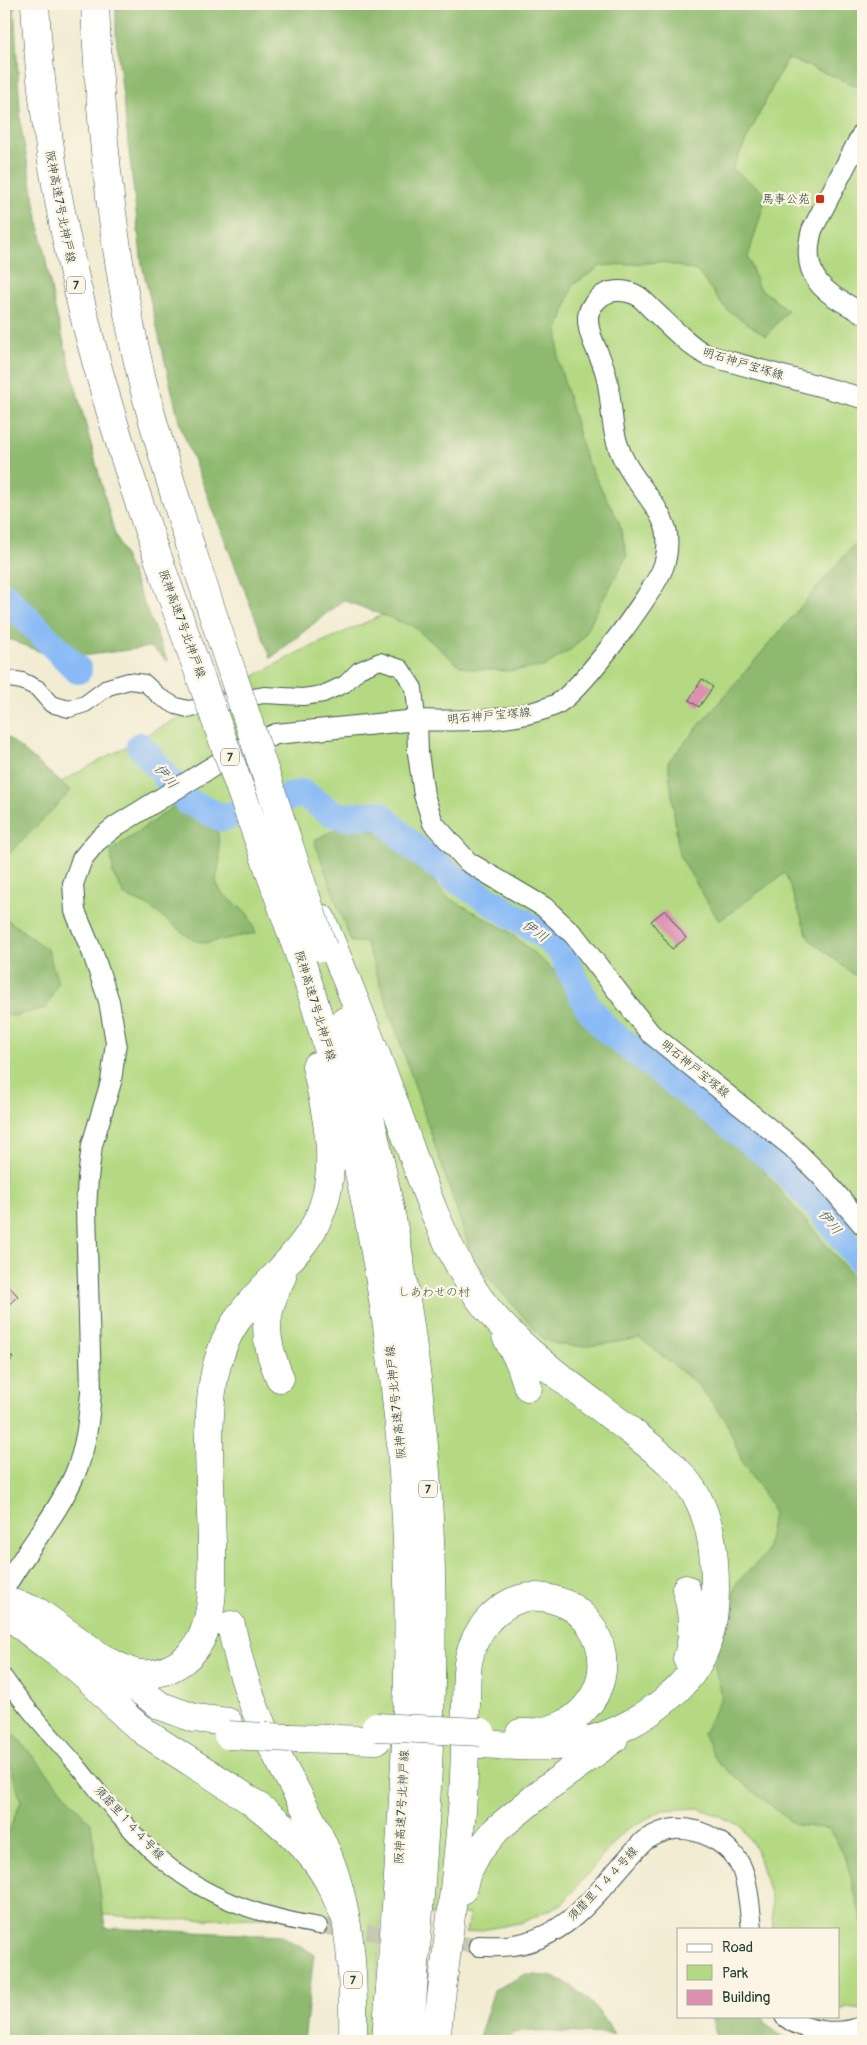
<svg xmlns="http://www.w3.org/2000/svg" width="867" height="2045" font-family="Pangolin,'Klee One',sans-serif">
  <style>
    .green { fill: #b4d982; stroke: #6a8b5b }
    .forest { fill: #8fb970; stroke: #577b52 }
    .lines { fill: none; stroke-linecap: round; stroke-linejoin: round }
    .river { stroke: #8abbf6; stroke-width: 28 }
    .building { fill: #dd90b2 }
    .minor-tunnel { stroke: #c8c9b3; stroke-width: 16; stroke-dasharray: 16 8; stroke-linecap: butt }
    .minor-casing { stroke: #3f574c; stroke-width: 18 }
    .tertiary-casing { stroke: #3f574c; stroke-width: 22 }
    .motorway-casing { stroke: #3f574c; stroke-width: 29 }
    .minor { stroke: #fff; stroke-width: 16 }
    .tertiary { stroke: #fff; stroke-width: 20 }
    .motorway { stroke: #fff; stroke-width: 28 }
    .motorway-bridge-casing { stroke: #3f574c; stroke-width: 29; stroke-linecap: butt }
    .motorway-bridge { stroke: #fff; stroke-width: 28 }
    .poi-dot { fill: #c8321e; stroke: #fcf5e5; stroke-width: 2 }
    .labels { text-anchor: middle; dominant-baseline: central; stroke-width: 4.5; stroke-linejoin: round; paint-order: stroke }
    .shield { fill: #fcf5e5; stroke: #617469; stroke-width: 1 }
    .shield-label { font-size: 11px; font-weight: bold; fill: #1f3d34 }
    .poi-label { font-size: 12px; fill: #1f3d34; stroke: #fcf5e5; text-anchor: end }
    .street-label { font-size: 12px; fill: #1f3d34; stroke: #fcf5e5 }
    .park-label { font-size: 12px; fill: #3d5c44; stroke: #fcf5e5 }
    .water-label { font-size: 14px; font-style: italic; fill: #3a5c64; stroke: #fcf5e5 }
  </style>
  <rect width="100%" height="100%" fill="#fcf5e5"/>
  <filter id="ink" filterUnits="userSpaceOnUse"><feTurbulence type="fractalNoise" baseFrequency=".02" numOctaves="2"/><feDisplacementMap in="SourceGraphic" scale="10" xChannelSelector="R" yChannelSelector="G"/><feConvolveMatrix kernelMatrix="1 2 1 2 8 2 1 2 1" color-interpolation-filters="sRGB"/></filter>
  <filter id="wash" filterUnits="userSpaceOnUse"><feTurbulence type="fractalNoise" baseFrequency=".0096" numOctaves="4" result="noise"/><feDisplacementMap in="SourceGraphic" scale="20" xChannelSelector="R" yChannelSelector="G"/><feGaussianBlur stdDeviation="1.12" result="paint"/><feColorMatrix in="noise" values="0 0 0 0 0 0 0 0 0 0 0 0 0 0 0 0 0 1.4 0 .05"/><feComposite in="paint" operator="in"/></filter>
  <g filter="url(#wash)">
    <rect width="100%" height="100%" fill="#f2ecd3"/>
    <path class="green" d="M863 4V2009L847 2007 838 2011V1929H773L771 1897 756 1849 740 1825 699 1808 663 1810 624 1831 563 1903 524 1922 466 1933 469 1914 381 1916 375 2041H358L353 1916 171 1920 4 1907V813L297 653 405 605 539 319 683 148 763 62Z"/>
    <path class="forest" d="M4 4H14L21 128 55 309 114 531 168 662 151 647 58 659 4 637Z
      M116 4H863V88L787 58 732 169 767 194 748 257 758 287 788 310 766 336 726 309 697 271 661 262 601 266 573 285 558 330V360L586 460 619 522 627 556 582 638 573 648 543 667 507 671 472 669 460 666 414 627 343 600 271 658 180 425 142 265 116 36Z
      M863 534V982L809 939 785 873 719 921 679 855 668 762Z
      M4 734 71 791 5 858 4 873Z
      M177 804 199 808 209 814 218 834 220 859 216 881 221 892 248 914 256 933 205 943 193 940 147 905 125 896 113 874 111 851Z
      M357 824 389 836 416 860 447 897 508 931 558 974 606 1039 759 1165 863 1289V1924L846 1859 830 1829 795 1825 718 1763 703 1734 722 1696 714 1664 737 1582 763 1557 767 1547 773 1513 769 1502 743 1464 726 1420 696 1383 640 1338C609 1343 572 1353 543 1339L474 1261 366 942H351L314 840 345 825Z
      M4 917 48 950 58 983 46 1008 13 1016 4 1014Z
      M4 1723 91 1823 105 1928 282 1936 314 1954 304 2041H4V1843L21 1801 4 1745Z
      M524 1975C535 1975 548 1975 559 1979 580 1988 603 2014 614 2034L524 2031 513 2033 506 2041H478L494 1990Z
      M711 2016H762L768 2026 789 2041H720L717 2037Z"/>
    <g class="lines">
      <path class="river" d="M4 596 78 670
        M140 746 187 801 222 818 302 793 330 812 343 817 379 814 413 847 454 878 545 936 561 951 587 1005 605 1028 780 1165 823 1212 863 1264"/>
    </g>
    <g id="blocks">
      <path class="building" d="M702 679 713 687 699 707 689 700Z
        M665 910 686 938 672 949 651 921Z
        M4 1281 18 1296 4 1309Z
        M4 1348 13 1358 4 1367Z"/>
    </g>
  </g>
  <g filter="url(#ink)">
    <use href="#blocks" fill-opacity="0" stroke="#3f574c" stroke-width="1"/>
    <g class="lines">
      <path class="minor-tunnel" d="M319 1926 479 1946"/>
      <defs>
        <path id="minor" d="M4 678 22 681 37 688 51 704 69 709 85 704 108 687 129 681 145 683 160 697 176 706 188 709 264 695 303 697 323 694 345 684 359 670 380 661 401 668 414 688 417 720
          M4 1677C25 1708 52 1736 77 1765 102 1796 127 1829 157 1856 203 1897 259 1916 319 1926"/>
        <path id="tertiary" d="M863 132 812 230C799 278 824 293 863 313
          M863 398 706 355C686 343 671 327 654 311 648 306 641 296 634 294 623 289 608 290 599 298 593 304 589 308 588 317 587 335 600 354 605 371 614 402 608 430 625 462 637 485 658 504 666 529 669 541 667 559 662 570 650 597 579 694 555 705 512 723 463 721 417 720L418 753 424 795 433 823 468 862 544 907 574 935 650 1033 792 1147 822 1177 863 1225
          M4 1589C26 1550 57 1515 75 1474 86 1448 89 1419 91 1391L86 1209 88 1178 92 1145 111 1082 116 1042 109 1001 93 954 75 911 73 884 82 859 96 842 116 826 243 748 276 734 417 720
          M479 1946C490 1946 502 1947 513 1945 575 1937 605 1879 645 1840 654 1835 664 1830 674 1829 702 1827 736 1846 744 1875 749 1892 750 1911 752 1929
          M785 2016C805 2033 841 2036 863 2026"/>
        <path id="motorway" d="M35 4C45 195 95 378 158 558
          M95 4C100 132 113 259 143 384 157 439 174 493 191 548
          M321 918C345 975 368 1033 390 1091 415 1159 434 1227 473 1289 506 1342 582 1393 632 1432 656 1451 681 1469 696 1495 712 1524 715 1557 715 1589 715 1619 710 1649 691 1674 658 1714 607 1743 554 1746 530 1748 505 1745 481 1744
          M300 957C358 1134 394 1316 405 1502 416 1682 399 1862 386 2041
          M345 1021C389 1178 418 1336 428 1499 439 1680 423 1861 409 2041
          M506 1336 520 1363 528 1387
          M280 1378C263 1339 262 1315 282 1277
          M686 1589C693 1613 695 1635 687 1659
          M4 1601 23 1606 38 1612 98 1655 142 1692 161 1706 194 1718 228 1722
          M4 1608C28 1636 58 1651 85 1675 105 1694 123 1716 145 1732 202 1772 271 1804 314 1859 328 1877 337 1898 346 1919
          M231 1625C238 1660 249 1697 264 1730 284 1773 311 1813 329 1858 352 1917 354 1979 353 2041
          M98 1655C125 1671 144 1683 175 1666 186 1660 195 1651 201 1639 215 1611 212 1574 212 1543 211 1507 209 1472 209 1437 210 1410 211 1380 220 1355 230 1322 253 1299 276 1275 290 1259 305 1244 315 1225 342 1174 327 1118 316 1066
          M290 1738 377 1740
          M462 1890 467 1873 478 1852 497 1829 548 1787 614 1739
          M436 2041C445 1960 457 1879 463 1797 465 1766 465 1735 466 1703 467 1687 465 1670 470 1654 476 1631 492 1611 514 1601 528 1595 543 1596 558 1601 603 1616 617 1674 585 1708 569 1727 544 1733 520 1733"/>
      </defs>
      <use href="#minor" class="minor-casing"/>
      <use href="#tertiary" class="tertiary-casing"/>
      <use href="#motorway" class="motorway-casing"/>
      <use href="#minor" class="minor"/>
      <use href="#tertiary" class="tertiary"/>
      <use href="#motorway" class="motorway"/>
      <defs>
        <path id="motorway-bridge" d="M191 548 323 948
          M158 558 300 957
          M376 1727 481 1732
          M228 1735 290 1738"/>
      </defs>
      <use href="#motorway-bridge" class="motorway-bridge-casing"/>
      <use href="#motorway-bridge" class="motorway-bridge"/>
    </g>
  </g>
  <rect class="poi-dot" x="815" y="194" width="10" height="10" rx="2.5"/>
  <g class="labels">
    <g class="shield">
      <rect x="67" y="276.5" width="18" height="17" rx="4"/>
      <rect x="221" y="748.5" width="18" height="17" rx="4"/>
      <rect x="419" y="1480.5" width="18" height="17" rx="4"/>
      <rect x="344" y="1971.5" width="18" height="17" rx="4"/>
    </g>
    <g class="shield-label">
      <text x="76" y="285">7</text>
      <text x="230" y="757">7</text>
      <text x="428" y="1489">7</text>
      <text x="353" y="1980">7</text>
    </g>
    <g class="poi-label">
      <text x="810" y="199">馬事公苑</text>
    </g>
    <g class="street-label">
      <text transform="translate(60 207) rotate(79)">阪神高速7号北神戸線</text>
      <text transform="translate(743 364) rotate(17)">明石神戸宝塚線</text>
      <text transform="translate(182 624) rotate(70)">阪神高速7号北神戸線</text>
      <text transform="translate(489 716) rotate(-5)">明石神戸宝塚線</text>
      <text transform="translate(315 1006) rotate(73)">阪神高速7号北神戸線</text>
      <text transform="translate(695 1069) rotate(39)">明石神戸宝塚線</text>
      <text transform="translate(396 1402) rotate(-96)">阪神高速7号北神戸線</text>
      <text transform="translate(402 1807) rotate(-87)">阪神高速7号北神戸線</text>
      <text transform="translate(129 1823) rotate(47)">須磨里１４４号線</text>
      <text transform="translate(603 1884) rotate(-47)">須磨里１４４号線</text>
    </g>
    <g class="park-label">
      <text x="434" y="1292">しあわせの村</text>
    </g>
    <g class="water-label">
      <text transform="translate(166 776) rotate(50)">伊川</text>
      <text transform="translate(535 931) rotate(35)">伊川</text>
      <text transform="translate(830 1222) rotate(51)">伊川</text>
    </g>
  </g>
  <rect width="867" height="2045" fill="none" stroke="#fcf5e5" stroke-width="20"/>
  <rect x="677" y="1928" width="162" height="90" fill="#fcf5e5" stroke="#a4ab9e"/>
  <rect x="687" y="1944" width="25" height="8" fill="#ffffff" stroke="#a4ab9e"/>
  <text x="722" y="1952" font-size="15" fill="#1f3d34">Road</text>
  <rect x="687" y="1965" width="25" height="15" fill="#b4d982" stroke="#a4ab9e"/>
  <text x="722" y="1978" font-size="15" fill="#1f3d34">Park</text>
  <rect x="687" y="1990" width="25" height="15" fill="#dd90b2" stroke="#a4ab9e"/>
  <text x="722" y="2002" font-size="15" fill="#1f3d34">Building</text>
</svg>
